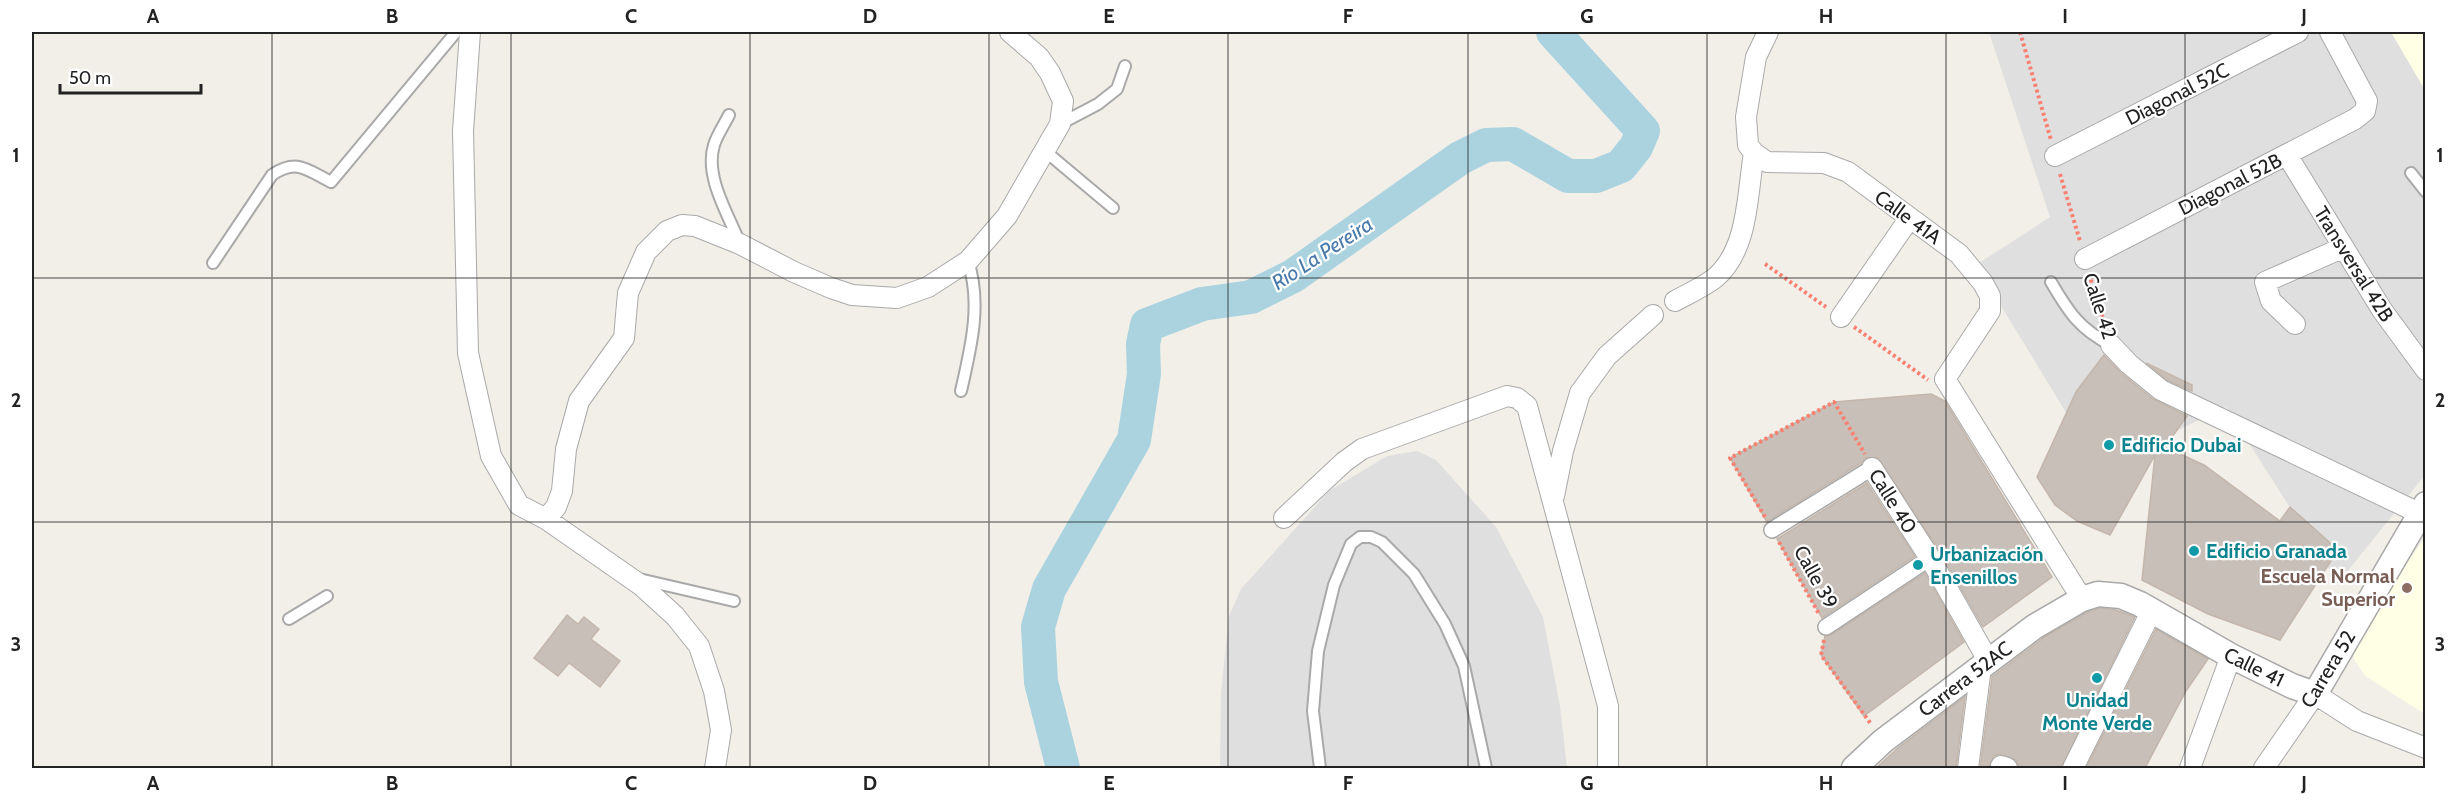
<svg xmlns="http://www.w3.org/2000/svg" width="2457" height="800" font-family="Cabin,sans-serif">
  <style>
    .residential { fill: #e0dfdf }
    .education { fill: #ffffe5 }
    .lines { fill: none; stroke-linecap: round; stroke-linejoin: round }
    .river { stroke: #aad3df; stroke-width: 34 }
    .building { fill: #c7bfb8; stroke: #c4b6ab; stroke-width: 1.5 }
    .service-casing { stroke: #a9a9a9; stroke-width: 14 }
    .pedestrian-casing { stroke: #a9a9a9; stroke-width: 18 }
    .minor-casing { stroke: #a9a9a9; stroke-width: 22 }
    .tertiary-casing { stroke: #a9a9a9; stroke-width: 27 }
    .path { stroke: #fa8072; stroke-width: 4; stroke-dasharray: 3 3; stroke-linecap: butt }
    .service { stroke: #fff; stroke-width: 10 }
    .pedestrian { stroke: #fff; stroke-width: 15 }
    .minor { stroke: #fff; stroke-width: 20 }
    .tertiary { stroke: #fff; stroke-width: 24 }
    .grid { fill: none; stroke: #222; stroke-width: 1.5; stroke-opacity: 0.55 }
    .culture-dot { fill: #0f9aa8; stroke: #fff; stroke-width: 2 }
    .education-dot { fill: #8d6e63; stroke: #fff; stroke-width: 2 }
    .labels { text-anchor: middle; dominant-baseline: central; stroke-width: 4.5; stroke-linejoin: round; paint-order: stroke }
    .street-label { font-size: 20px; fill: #222; stroke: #fff }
    .culture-label { font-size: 20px; font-weight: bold; fill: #0d838f; stroke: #fff; text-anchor: start }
    .education-label { font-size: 20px; font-weight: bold; fill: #785e54; stroke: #fff; text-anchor: end }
    .water-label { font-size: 21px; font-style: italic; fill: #4a7aab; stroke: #fff }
    .neatline { fill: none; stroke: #222; stroke-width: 2 }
    .grid-label { font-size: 20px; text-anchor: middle; font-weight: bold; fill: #222 }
  </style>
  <rect width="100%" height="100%" fill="#f2efe9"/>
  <path class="residential" d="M1989 32H2391L2425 90V475L2338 583 2226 407 2100 468 1976 265 2050 217Z
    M1417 451 1436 460 1496 527 1543 617 1560 706 1567 768H1220L1221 693 1229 616 1241 589 1329 491 1387 456Z"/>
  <path class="education" d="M2391 32H2425V90Z
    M2425 538V714L2365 676 2354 659 2353 638Z"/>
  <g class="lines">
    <path class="river" d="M1063 768 1041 682 1038 627 1049 589 1134 440 1144 374 1143 344 1147 325 1202 304 1251 297 1293 276 1460 158 1486 145 1513 144 1568 176H1596L1621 166 1636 147 1643 131 1553 32"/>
  </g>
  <path class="building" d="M2104 355 2121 373 2153 399 2187 416 2165 447 2204 465 2280 521 2290 507 2338 550 2280 640 2208 614 2142 580 2155 455 2110 535 2077 521 2055 505 2037 477 2076 392Z
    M2146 363 2192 385V391L2167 380Z
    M1931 394 1945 401 2052 577 1983 627 1940 552 1878 458H1866L1861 463 1767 522 1730 458 1834 402Z
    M1867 483 1915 556 1822 618 1777 539Z
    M1925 573 1964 642 1864 716 1821 655 1825 636 1831 635Z
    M2100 608 2116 610 2135 617 2061 768H2019L2016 760 1999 754 1993 757 1989 768H1980L1992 677 2046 636 2088 612Z
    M567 615 578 624 584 617 599 629 591 639 620 661 600 687 569 663 558 676 534 658Z
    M2156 629 2208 659 2186 691 2145 768H2086Z
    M1965 697 1956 768H1876L1899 747Z"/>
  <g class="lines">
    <defs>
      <path id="service" d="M729 115C724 125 717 135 714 145 704 177 729 215 740 244
        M1060 124 1098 104 1117 89 1125 66
        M1045 151 1113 208
        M2411 173 2426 192
        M213 263 272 175C297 158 307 170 331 182L456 32
        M2051 282C2068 311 2079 329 2111 345
        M961 391C971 347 982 304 968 261
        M639 579 734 601
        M289 619 327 596
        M1320 768 1313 711 1318 651 1334 585 1351 544 1360 537H1371L1382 542 1414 574 1445 624 1464 666 1486 768"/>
      <path id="pedestrian" d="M1772 530 1872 468
        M1826 627 1930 558"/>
      <path id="minor" d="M470 32 463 131 468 353 491 456 519 505 546 519 642 586 675 616 699 646 714 691 721 730 715 768
        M1768 32 1756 57 1746 117 1748 145 1754 153 1767 162 1824 163 1848 172 1959 254 1983 283 1990 296V311L1945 379 2082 599
        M2287 155 2382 310 2426 370
        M2055 156 2298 32
        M2085 259 2355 119 2365 111 2367 101 2330 32
        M1675 301C1688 294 1703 287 1715 278 1749 249 1747 194 1754 153
        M1841 317 1909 219
        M2295 324 2271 301 2265 282 2342 248
        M2111 345 2129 364 2161 390 2419 513
        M1872 468 1930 558 1989 662
        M1554 496 1563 451 1580 393 1607 356 1653 315
        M1284 518 1344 462 1362 449 1507 396 1517 398 1527 406 1608 706V768
        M546 519 556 507 562 491 566 449 579 401 624 338 628 293 646 252 667 231 682 225 695 226 740 244 794 272 831 288 852 295 897 298 928 287 968 261 1007 216 1060 124 1063 101 1050 73 1039 57 1010 32
        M2001 766 2007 768
        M1968 768 1981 667
        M2073 768 2151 612
        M2190 768 2231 656
        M2264 768 2315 694 2357 721 2426 748"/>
      <path id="tertiary" d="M1854 768 1883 741 2034 627 2082 599 2098 594 2121 596 2140 604 2231 656 2292 686 2315 694 2426 504"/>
    </defs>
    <use href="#service" class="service-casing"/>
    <use href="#pedestrian" class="pedestrian-casing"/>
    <use href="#minor" class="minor-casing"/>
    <use href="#tertiary" class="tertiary-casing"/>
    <path class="path" d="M2020 32 2051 140
      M2060 174 2080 241
      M1765 264 1826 307
      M2089 274 2105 325
      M1854 327 1928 380
      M1765 517 1730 458 1834 402 1865 454
      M1779 542 1819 614
      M1824 640 1821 655 1871 724"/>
    <use href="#service" class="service"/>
    <use href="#pedestrian" class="pedestrian"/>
    <use href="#minor" class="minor"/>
    <use href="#tertiary" class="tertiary"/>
  </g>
  <path class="grid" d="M272 32V768M511 32V768M750 32V768M989 32V768M1228 32V768M1468 32V768M1707 32V768M1946 32V768M2185 32V768M32 278H2426M32 522H2426"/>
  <g class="culture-dot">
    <circle cx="2109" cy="445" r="6"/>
    <circle cx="2194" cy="551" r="6"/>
    <circle cx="1918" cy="565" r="6"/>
    <circle cx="2097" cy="678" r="6"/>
  </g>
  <circle class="education-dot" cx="2407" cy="588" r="6"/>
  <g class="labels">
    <g class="street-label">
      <text transform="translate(2177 94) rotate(-27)">Diagonal 52C</text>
      <text transform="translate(2230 184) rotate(-27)">Diagonal 52B</text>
      <text transform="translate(1908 217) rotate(36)">Calle 41A</text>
      <text transform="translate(2354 264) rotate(58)">Transversal 42B</text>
      <text transform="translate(2100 306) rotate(72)">Calle 42</text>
      <text transform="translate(1893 501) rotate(58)">Calle 40</text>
      <text transform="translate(1816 577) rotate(61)">Calle 39</text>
      <text transform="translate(2254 667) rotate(26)">Calle 41</text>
      <text transform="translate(2328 669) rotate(-59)">Carrera 52</text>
      <text transform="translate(1965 679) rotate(-37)">Carrera 52AC</text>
    </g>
    <g class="culture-label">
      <text x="2121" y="445">Edificio Dubai</text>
      <text x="2206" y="551">Edificio Granada</text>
      <text x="1930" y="554">Urbanización<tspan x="1930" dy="23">Ensenillos</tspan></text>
      <text x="2097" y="700" text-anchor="middle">Unidad<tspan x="2097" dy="23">Monte Verde</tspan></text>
    </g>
    <g class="education-label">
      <text x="2395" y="576">Escuela Normal<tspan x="2395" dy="23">Superior</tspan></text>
    </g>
    <g class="water-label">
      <text transform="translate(1322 253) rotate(-33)">Río La Pereira</text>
    </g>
  </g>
  <rect width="2457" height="800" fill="none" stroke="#ffffff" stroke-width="66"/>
  <path d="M60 84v9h141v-9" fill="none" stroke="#222222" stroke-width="3"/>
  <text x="69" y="84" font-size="18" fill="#222222" stroke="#ffffff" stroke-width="4.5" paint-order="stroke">50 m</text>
  <rect x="33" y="33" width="2391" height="734" class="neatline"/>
  <g class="grid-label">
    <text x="153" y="23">A</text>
    <text x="392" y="23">B</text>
    <text x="631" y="23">C</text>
    <text x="870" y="23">D</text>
    <text x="1109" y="23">E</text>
    <text x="1348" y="23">F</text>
    <text x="1587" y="23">G</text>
    <text x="1826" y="23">H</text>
    <text x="2065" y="23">I</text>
    <text x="2304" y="23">J</text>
    <text x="16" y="162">1</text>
    <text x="2440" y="162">1</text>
    <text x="16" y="407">2</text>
    <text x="2440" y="407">2</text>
    <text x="16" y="651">3</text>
    <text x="2440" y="651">3</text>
    <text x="153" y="790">A</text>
    <text x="392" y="790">B</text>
    <text x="631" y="790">C</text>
    <text x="870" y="790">D</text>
    <text x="1109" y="790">E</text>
    <text x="1348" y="790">F</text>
    <text x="1587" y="790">G</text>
    <text x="1826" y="790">H</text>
    <text x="2065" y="790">I</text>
    <text x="2304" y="790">J</text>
  </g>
</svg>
